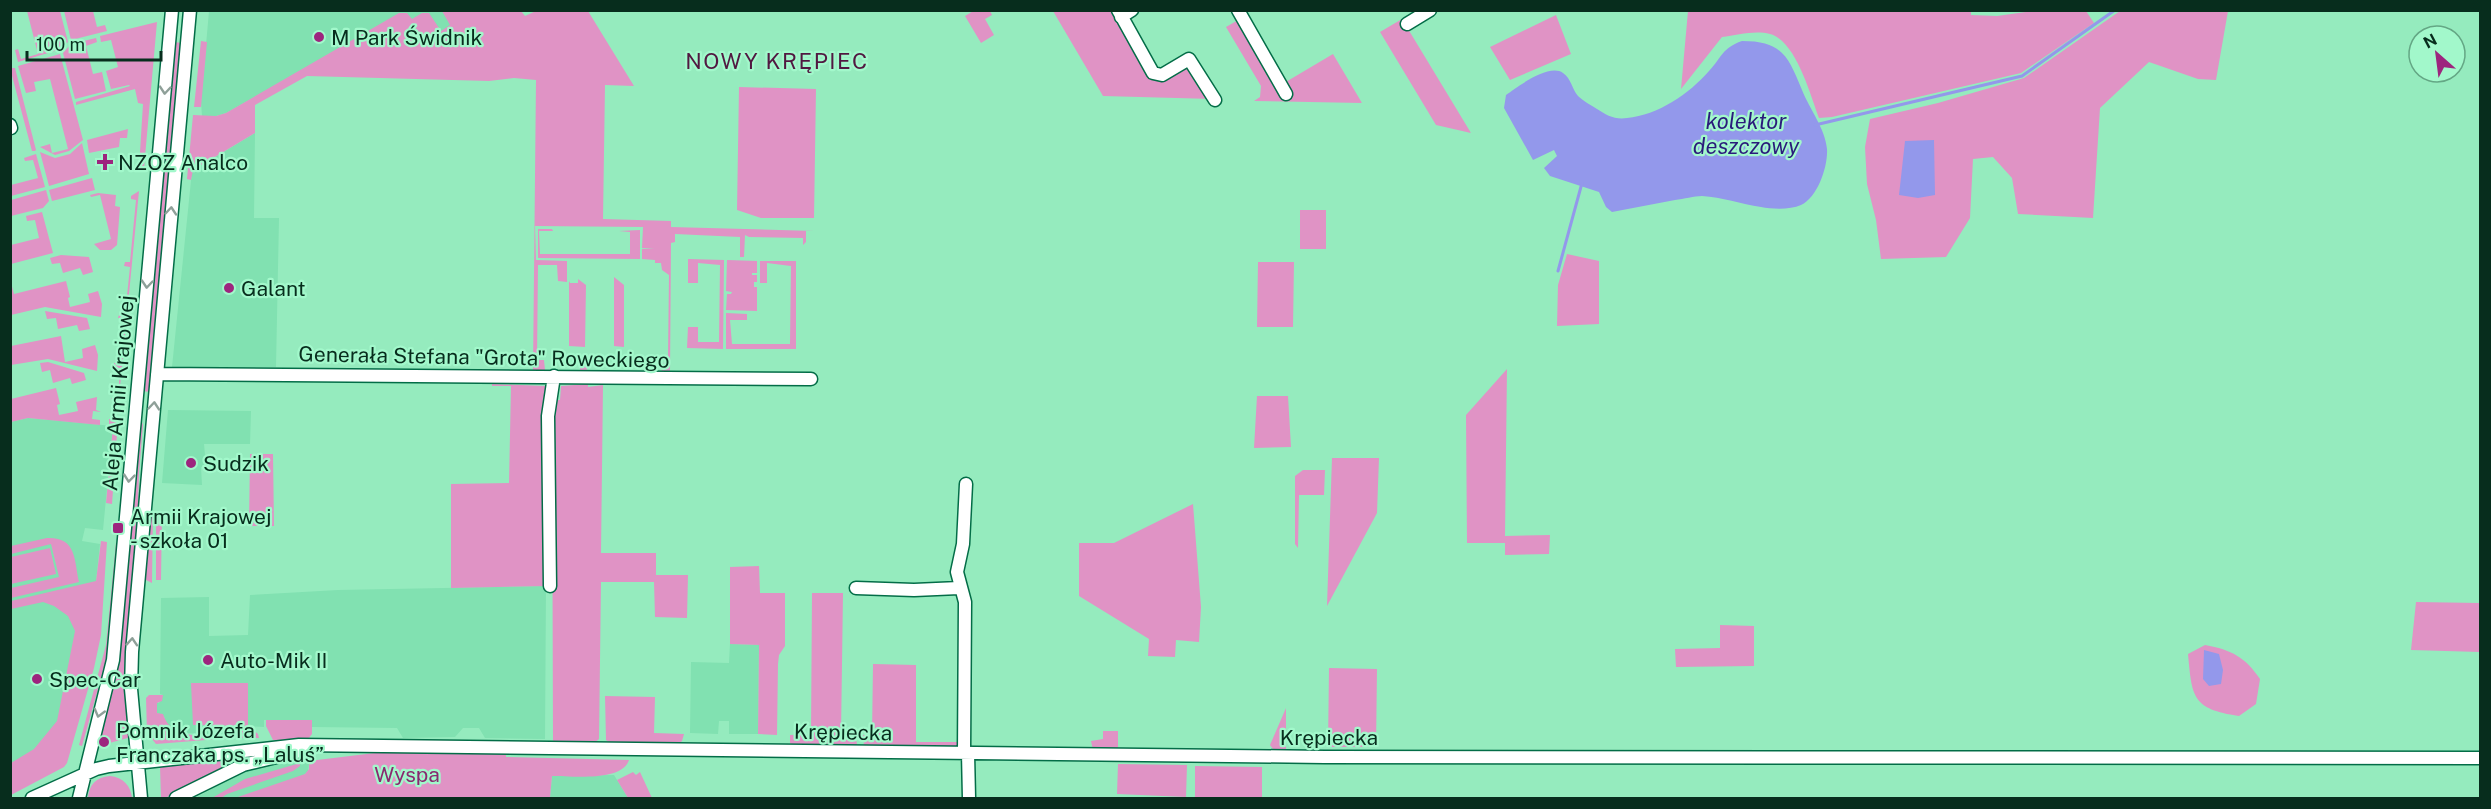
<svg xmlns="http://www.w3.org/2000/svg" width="2491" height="809" font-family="'Public Sans',sans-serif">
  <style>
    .built { fill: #81e1b1 }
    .green { fill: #e093c5 }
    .water { fill: #9398eb }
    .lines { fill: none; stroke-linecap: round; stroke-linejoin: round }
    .stream { stroke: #9398eb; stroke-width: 3 }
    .minor-casing { stroke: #036d47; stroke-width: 15 }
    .minor { stroke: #fff; stroke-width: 12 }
    .oneway { stroke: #8fa099 }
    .poi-dot { fill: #9d257e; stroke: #a2f8cb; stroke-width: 2 }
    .labels { text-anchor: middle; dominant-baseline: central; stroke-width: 4.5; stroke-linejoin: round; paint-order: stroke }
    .poi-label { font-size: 21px; fill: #072d1d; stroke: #a2f8cb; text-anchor: start }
    .street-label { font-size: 21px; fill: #072d1d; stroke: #a2f8cb }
    .park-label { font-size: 21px; fill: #89296f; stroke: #a2f8cb }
    .neighbourhood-label { font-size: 22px; letter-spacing: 1.5px; fill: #511841; stroke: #a2f8cb }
    .water-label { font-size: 22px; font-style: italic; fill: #2a1b7b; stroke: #a2f8cb }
  </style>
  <rect width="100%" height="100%" fill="#95ebbe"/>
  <path class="built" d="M209 11H448L486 76 307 68 226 113 216 116H202L201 102Z
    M255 133 254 218H279L276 367H172L192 171Z
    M168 410 251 411 250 444H204L206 466 201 467 202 485 162 483Z
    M28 418 113 426 103 530 85 528 82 541 100 544 96 581 62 728 11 770V422Z
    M546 586 545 739 485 738 479 728H463L455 737 403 738 397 728 312 727 311 720H264V727L248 726V736L184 733 172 730 166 724 164 716 157 713V703H159L163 695 160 694 161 598 209 597V636L248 635 250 595 338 590Z
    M730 644 759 645 758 734H729V721H719L718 734 690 733 691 662 729 663Z
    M314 751 310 755 308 772 279 792 261 798H195L210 790 222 779 293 755Z
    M614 775 628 798H550L552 776Z"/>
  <path class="green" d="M975 10 990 11 992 15 985 19 994 35 981 43 965 16Z
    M1971 10V15L1997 16 2033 11H2086L2094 23 2021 73 1832 117 1819 118C1810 94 1796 41 1770 34 1755 30 1737 35 1722 37L1681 89 1688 11Z
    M27 11H60L68 42 58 50 18 62 15 50 18 49 21 59 38 54Z
    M64 11H93L97 27 105 25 107 31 71 40Z
    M442 11H521L525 16 536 11H588L634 86 605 85 603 219 671 221V227L814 231H806V242L803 245V238L749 237 745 235 744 257H740V237L675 234V242L671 243 670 372H662L661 367 668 358 669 275 662 270 661 263H655V260L642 259V249H654L642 248 643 227 535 226 536 260 567 261V282L558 281 557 265H538L537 360H544L545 370H580V364L586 365 588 367 586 371H533L536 80 514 78 489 81 307 76 255 105V133L193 170 191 180 187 179 193 115 216 116 226 113 399 13H407L412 19 422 13H429L441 31 450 25Z
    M1053 11H1114L1154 77 1184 66 1190 67 1213 99 1103 96Z
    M2120 11H2228L2216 80 2198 79 2149 62 2100 108 2093 218 2018 214 2012 178 1993 157 1973 159 1970 218 1946 257 1881 259 1876 220 1867 184 1865 147 1870 119 1938 103 2024 78Z
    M1556 15 1571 54 1510 80 1490 47Z
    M1240 19 1279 86 1333 54 1362 103 1254 101 1260 97 1261 86 1226 27Z
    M1402 19 1471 133 1436 125 1380 32Z
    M157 22 144 168H139L143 104 138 103 135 89 76 105V102L130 86 129 85 111 89 106 71 118 67 111 40 101 42 100 36Z
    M96 38 97 42 86 46 93 74 102 72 106 91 75 99 63 53 71 44Z
    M201 41 207 42 201 107H194Z
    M174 42 182 43 170 164H163Z
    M60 54 83 140 69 151 55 155 40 147 50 144 52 153 68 149 50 79 34 82 36 91 26 93 18 66Z
    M15 68 36 150 35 151H32L11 72V68Z
    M739 87 816 89 814 218H761L737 210Z
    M128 129 127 138H120L119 147 89 153 87 140Z
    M82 143 89 174 49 186 40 152 55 158 70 154Z
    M36 154 45 187 11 196V185L38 178 33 160 25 161 24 158Z
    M163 170H170L150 392 142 391Z
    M92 178 95 190 52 201 49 190Z
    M46 190 49 201 43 208 11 216V200Z
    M139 191 118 407H117L111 398H118L120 368 114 367V363H121L125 319 118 318 119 315H125L130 267 124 266 125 262H130L136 200 131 199V196Z
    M98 193 116 195 115 206 120 207 117 245 111 250H100L94 244 111 239 100 195 91 197 90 195Z
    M1300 210H1326V249H1300Z
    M42 212 53 253 11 264V245L39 238 35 220 27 221 26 216Z
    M538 229H552L553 231H539L540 254H630V232L619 231 640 230V259L538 258Z
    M1567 254 1599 261V324L1557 326 1558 285Z
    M61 255 89 257 93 272 83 275 80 268 63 273 60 263 52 264 50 258Z
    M688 259 724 260 723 349 687 348 688 327H698V342H719L720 265 698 263V283H688Z
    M727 260 757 261V273H752V275H757V282H754V287H757V311L726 310 727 294H731L732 292 726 291Z
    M760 261H796V349H726V313L747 314V320H730L732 344H790L791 266 767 263V283H760Z
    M1258 262H1294L1293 327H1257Z
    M614 277 624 285V347L614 346Z
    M578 279 586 285 585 347 569 346V281L570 283H578Z
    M66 281 70 297 68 298 70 307 90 302 88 294 98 291 102 304 101 317 45 307 11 315V283L14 294Z
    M45 311 87 318 90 329 79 331 77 325 58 329 56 318 47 319Z
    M61 336 65 362 83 358 82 349 95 345 98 355 97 371 48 359 11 365V346Z
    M48 362 84 373 86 380 72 384 70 378 53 383 50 370 42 372 40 363Z
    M1507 369 1505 536 1550 535 1549 554 1505 555V543H1467L1466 415Z
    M492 384 546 386 549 586 451 588V484L509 483 511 386H492Z
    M588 384V387L603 385 601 553H656V575H688L687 618 655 617 654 582H601L599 739 594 743H553L552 409 557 400H560L561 386Z
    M56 388 60 404 57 405 59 415 78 411 76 402 97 397 96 410 101 412 93 411 92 419 100 420V425L28 418 11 422V399Z
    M1257 396H1288L1291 447 1254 448Z
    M109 419 118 420 112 504 106 503 113 426H109Z
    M141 419 143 425 139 473 131 737 106 744V740L102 741V745L97 746 118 661Z
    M250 454H273L274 526H249Z
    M1332 458H1379L1377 513 1327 606Z
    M1303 470H1325L1324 495H1299L1298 548 1295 544V476Z
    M1193 504 1201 607 1199 642 1176 640 1175 657 1148 656 1149 639 1079 596V543H1114Z
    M153 512 152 583 144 579 150 514Z
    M156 512H162L161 580H156Z
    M47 538C77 537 74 560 79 582L11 598V588L59 577 51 544 11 554V546Z
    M101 541 107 542 101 635 94 668 67 763 64 767 11 795V763L34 749 57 721 75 631 68 616 54 606 43 602 11 609V601L96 581Z
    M116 543 118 544 111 632 106 660 82 746 79 745 106 645Z
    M50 548 56 574 11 584V557Z
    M759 566 760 593H785V646L779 655 778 664 777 735 758 734 759 645 730 644V567Z
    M812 593H843L841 734 855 735 857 744 853 747 795 746 790 743V735L811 734Z
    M2416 602 2480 603V652L2411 650Z
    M1720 625 1754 626V666L1676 667 1675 649 1720 648Z
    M2205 645C2232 650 2245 657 2260 679L2256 704 2239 716C2192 709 2192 697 2188 654Z
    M873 664 916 665V742H961L954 748 864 746 863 735H872Z
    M1329 668 1377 669 1376 747H1328Z
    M191 683H248V726L258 734 259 738H242L240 726 193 725Z
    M149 695H163L162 701 157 703V713L163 714C172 742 203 734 228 735L231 738 156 744 147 733 146 698Z
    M605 696 655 697 654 733 684 734 682 741 678 744 610 743 606 740Z
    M1286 708V750L1273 749 1270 745Z
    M266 720H312V734L308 739 304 740H273L266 726Z
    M1103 731H1118V750H1093L1091 741 1103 739Z
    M283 749 238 761 165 798H161L160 766Z
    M391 751H506V757L629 760C622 782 572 776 552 776L550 798H235L305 774 309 769V761Z
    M300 763V766L293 771 227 794 221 798H212L245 779Z
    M1118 764 1187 765 1186 797 1117 794Z
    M1195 766 1262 767V798L1195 797Z
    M633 772 636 775 640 772 652 798H628L617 780Z
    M110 776C123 777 131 786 132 798H88C89 785 96 777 110 776Z"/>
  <path class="water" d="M1742 41C1782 41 1788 56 1802 90 1810 110 1825 128 1827 149 1828 166 1818 197 1801 205 1790 210 1772 209 1761 207 1741 204 1722 197 1702 196 1694 196 1684 199 1675 200 1654 204 1633 208 1612 212L1606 207 1599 192 1550 176 1544 168 1557 156 1554 150 1533 160 1504 108 1506 95C1517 87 1549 63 1563 73 1571 78 1572 89 1578 96 1583 101 1591 105 1597 109 1606 115 1615 120 1627 118 1658 115 1689 94 1709 71 1722 57 1722 48 1742 41Z
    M1934 140 1935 195 1918 198 1899 195 1905 141Z
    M2204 650 2219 654 2223 670 2221 684 2209 686 2203 679Z"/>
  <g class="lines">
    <path class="stream" d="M1815 125 2022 76 2115 10
      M1558 271 1582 183"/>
    <defs>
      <path id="minor" d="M1118 10 1153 73 1162 75 1189 59 1215 100
        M1238 10 1286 94
        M1121 17 1132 10
        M1407 24 1430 10
        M10 125 11 128
        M157 374 811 379
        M550 586 548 416 554 376
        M856 588 914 590 959 588
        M964 753 965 602 957 572 963 544 966 484
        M968 753 969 798
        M32 798 96 769 109 766 299 745 1325 757 2480 758
        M79 798 113 660 172 10
        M141 798 131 689 132 652 190 10
        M176 798 243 765 297 752"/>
    </defs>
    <use href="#minor" class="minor-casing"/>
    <use href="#minor" class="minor"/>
  </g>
  <defs><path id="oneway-chevron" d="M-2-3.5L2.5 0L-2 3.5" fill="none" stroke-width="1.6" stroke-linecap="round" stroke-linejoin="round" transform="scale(1.5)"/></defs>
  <g class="oneway">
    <use href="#oneway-chevron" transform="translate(165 90) rotate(95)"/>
    <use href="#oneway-chevron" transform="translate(171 211) rotate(-85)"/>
    <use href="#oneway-chevron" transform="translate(147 284) rotate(95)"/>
    <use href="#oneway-chevron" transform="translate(154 406) rotate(-85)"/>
    <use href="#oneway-chevron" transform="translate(129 478) rotate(96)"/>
    <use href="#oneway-chevron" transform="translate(132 642) rotate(-86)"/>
    <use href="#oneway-chevron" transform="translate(99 713) rotate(105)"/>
  </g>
  <g class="poi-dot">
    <circle cx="319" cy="37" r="6"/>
    <path d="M102 153h6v6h6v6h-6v6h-6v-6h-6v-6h6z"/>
    <circle cx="229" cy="288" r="6"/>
    <circle cx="191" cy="463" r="6"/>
    <rect x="112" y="522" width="12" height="12" rx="3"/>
    <circle cx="208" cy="660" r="6"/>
    <circle cx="37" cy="679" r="6"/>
    <circle cx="104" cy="742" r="6"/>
  </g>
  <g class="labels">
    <g class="poi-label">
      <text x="331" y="37">M Park Świdnik</text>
      <text x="118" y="162">NZOZ Analco</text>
      <text x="241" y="288">Galant</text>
      <text x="203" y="463">Sudzik</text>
      <text x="130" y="516">Armii Krajowej<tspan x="130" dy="24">- szkoła 01</tspan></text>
      <text x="220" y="660">Auto-Mik II</text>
      <text x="49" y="679">Spec-Car</text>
      <text x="116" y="730">Pomnik Józefa<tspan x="116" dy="24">Franczaka ps. „Laluś”</tspan></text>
    </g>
    <g class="street-label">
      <text transform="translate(484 357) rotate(1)">Generała Stefana "Grota" Roweckiego</text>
      <text transform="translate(118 393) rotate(-85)">Aleja Armii Krajowej</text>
      <text transform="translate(843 732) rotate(1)">Krępiecka</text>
      <text x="1329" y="737">Krępiecka</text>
    </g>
    <g class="park-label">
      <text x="407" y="774">Wyspa</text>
    </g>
    <g class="neighbourhood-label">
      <text x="777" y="61">NOWY KRĘPIEC</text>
    </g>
    <g class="water-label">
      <text x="1746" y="121">kolektor<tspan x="1746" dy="25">deszczowy</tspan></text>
    </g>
  </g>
  <rect width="2491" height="809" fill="none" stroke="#072d1d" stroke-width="24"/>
  <g transform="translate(2437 54) rotate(332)"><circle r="28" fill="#a2f8cb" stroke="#64a785" stroke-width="1.5"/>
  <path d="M0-4.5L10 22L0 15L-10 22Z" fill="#9d257e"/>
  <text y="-9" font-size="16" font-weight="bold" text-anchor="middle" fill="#072d1d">N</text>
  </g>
  <path d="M27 51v9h134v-9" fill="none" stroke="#072d1d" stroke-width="3"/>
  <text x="36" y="51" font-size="18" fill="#072d1d" stroke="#a2f8cb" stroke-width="4.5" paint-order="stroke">100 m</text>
</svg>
